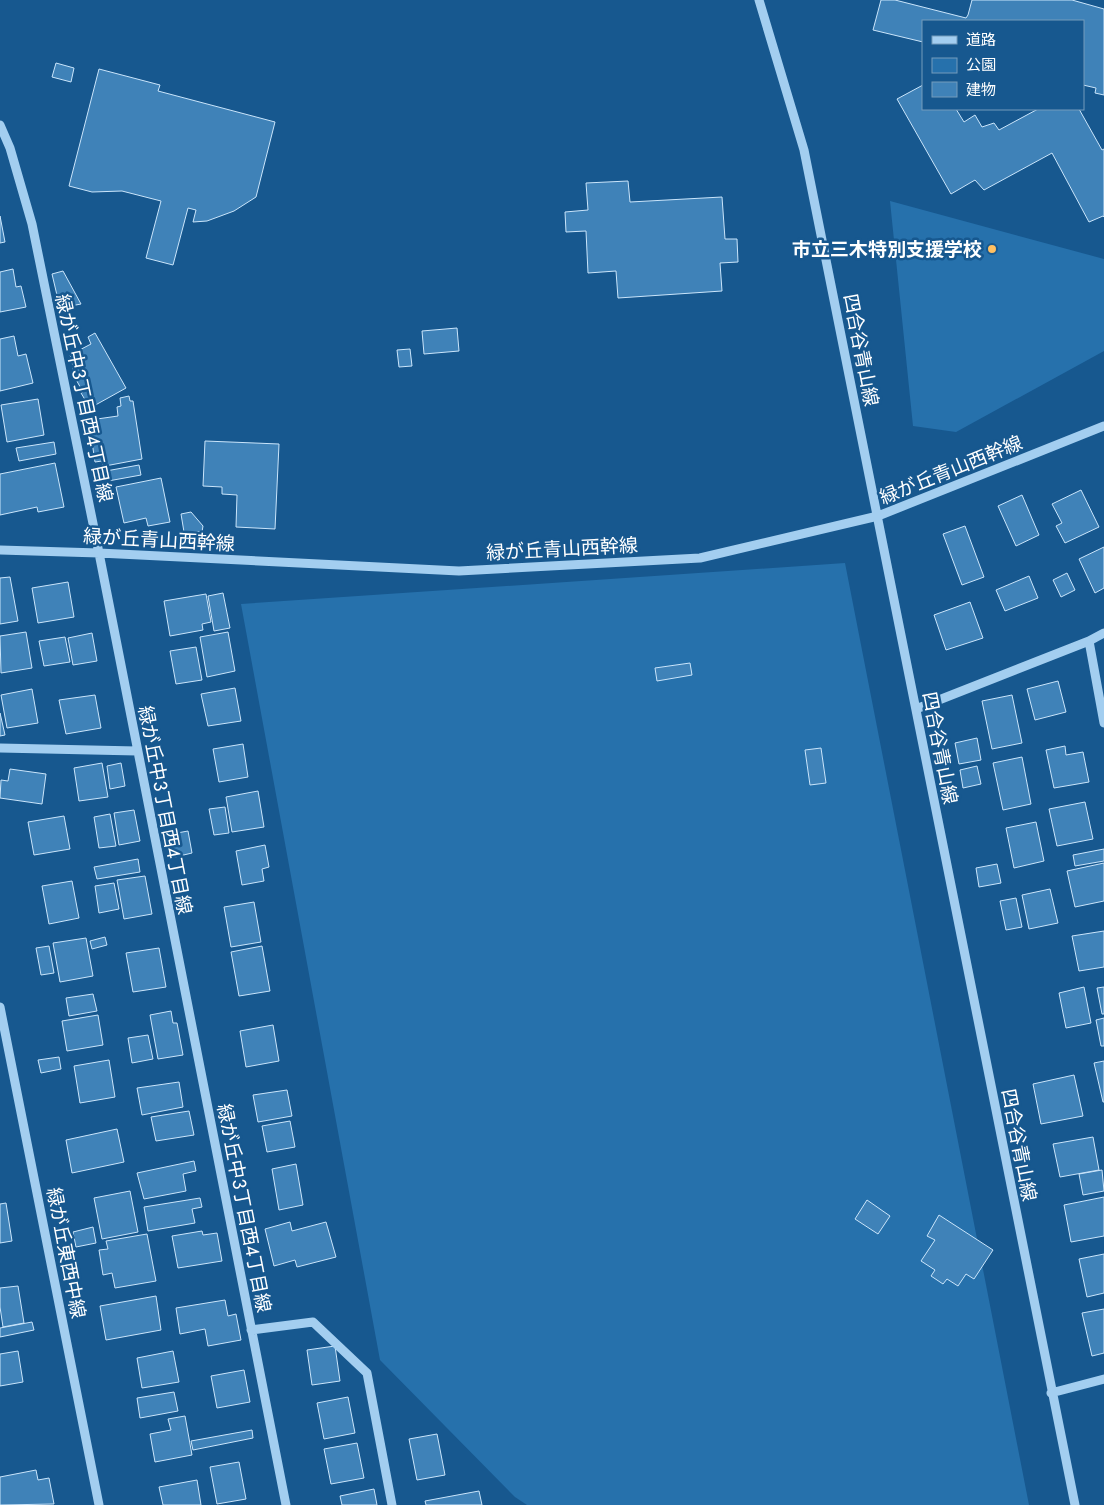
<svg xmlns="http://www.w3.org/2000/svg" width="1104" height="1505" font-family="Jost,'Noto Sans JP',sans-serif">
  <style>
    .green { fill: #2671ac }
    .building { fill: #3f82b8; stroke: #cae5fb }
    .lines { fill: none; stroke-linecap: round; stroke-linejoin: round }
    .minor { stroke: #a3cef0; stroke-width: 9 }
    .poi-dot { fill: #ffc062; stroke: #17588f; stroke-width: 2 }
    .labels { text-anchor: middle; dominant-baseline: central; stroke-width: 5; stroke-linejoin: round; paint-order: stroke }
    .poi-label { font-size: 19px; font-weight: bold; fill: #fff; stroke: #17588f; text-anchor: end }
    .street-label { font-size: 19px; fill: #fff; stroke: #17588f }
  </style>
  <rect width="100%" height="100%" fill="#17588f"/>
  <path class="green" d="M890 201 1104 259V351L956 432 913 426Z
    M845 563 1029 1505H527L515 1497 380 1360 241 604Z"/>
  <path class="building" d="M881 0H895L966 18 968 15 972 0H1072L1104 9V95L1095 93 1096 88 1083 85V21H923V42L873 30Z
    M56 63 74 68 71 82 52 77Z
    M99 69 160 85 158 91 275 122 256 197 234 211 207 221 193 222 196 210 188 208 173 265 146 258 161 201 122 191 92 192 69 186Z
    M923 85V109H956L964 122 975 115 982 127 994 123 999 130 1038 109H1079L1102 150 1104 149V217L1103 216 1089 222 1052 153 984 190 975 180 951 194 897 99Z
    M628 181 630 202 722 197 725 239H737L738 262 720 263 722 291 618 298 616 271 588 273 586 231 566 232 565 212 588 210 586 183Z
    M0 216 5 242 0 243Z
    M13 269 16 287 21 286 26 307 0 312V272Z
    M63 271 81 304 60 308 52 274Z
    M457 328 459 351 424 354 422 331Z
    M95 333 126 388 90 408 81 393 83 392 74 376 72 361 73 360 70 355 91 344 88 337Z
    M14 336 18 356 26 354 33 383 0 391V339Z
    M410 349 412 366 399 367 397 350Z
    M129 396 130 401H133L142 459 105 466H103L102 461 95 462 91 435 99 433 97 419 118 416 117 407 121 406 120 398Z
    M38 399 44 435 7 442 1 405Z
    M205 441 279 444 275 529 236 527 237 495 222 494V487L203 486Z
    M54 442 56 454 19 461 16 448Z
    M55 463 64 507 38 512 37 507 0 515V474Z
    M139 465 141 475 97 483 95 473Z
    M161 478 170 522 148 526 146 518 124 523 116 487Z
    M1081 490 1099 527 1065 543 1056 526 1062 523 1052 504Z
    M1022 495 1039 535 1016 546 998 506Z
    M191 512 203 526 202 532H184L181 514Z
    M965 526 984 577 962 585 943 534Z
    M1104 547V588L1095 593 1079 559Z
    M1067 573 1075 590 1061 597 1053 580Z
    M1029 576 1038 598 1005 611 996 590Z
    M10 577 18 621 0 624V578Z
    M68 582 74 617 38 623 32 588Z
    M223 593 230 628 214 631 208 596Z
    M206 594 211 622 202 624 203 630 170 636 164 601Z
    M970 602 983 638 946 650 934 615Z
    M26 632 32 668 1 673 0 636Z
    M228 632 235 671 207 677 200 637Z
    M92 633 97 661 73 665 68 638Z
    M65 637 70 662 44 666 39 641Z
    M196 647 202 680 176 684 170 651Z
    M690 663 692 675 657 681 655 668Z
    M1058 681 1066 712 1035 720 1027 689Z
    M235 688 241 721 208 726 201 694Z
    M32 689 38 723 7 728 1 695Z
    M95 695 101 728 66 734 59 700Z
    M1012 695 1022 743 992 749 982 701Z
    M0 713 5 735 0 736Z
    M977 738 981 760 959 764 955 743Z
    M243 744 248 777 219 782 213 749Z
    M1065 746 1066 755 1083 752 1089 782 1054 788 1046 750Z
    M821 748 826 783 810 785 805 750Z
    M1022 757 1031 804 1003 810 993 763Z
    M102 763 108 797 79 801 74 768Z
    M121 763 125 786 110 789 107 766Z
    M977 766 981 784 963 788 960 770Z
    M10 769 46 774 42 804 0 798 1 780 8 781Z
    M258 791 264 827 232 832 226 797Z
    M1085 802 1093 839 1057 846 1049 809Z
    M225 807 229 833 214 835 209 809Z
    M134 810 140 841 119 845 114 813Z
    M110 814 116 846 99 848 94 817Z
    M64 816 70 849 34 855 28 822Z
    M1036 822 1044 861 1014 868 1006 828Z
    M188 831 192 853 171 858 166 835Z
    M265 845 269 867 262 869 264 881 242 885 236 851Z
    M1104 849V861L1075 866 1073 855Z
    M138 859 140 872 97 879 94 867Z
    M1104 863V901L1075 907 1067 871Z
    M997 864 1001 883 979 887 976 868Z
    M145 876 152 914 124 919 117 880Z
    M72 881 79 918 49 924 42 886Z
    M114 883 119 909 99 913 95 886Z
    M1050 889 1058 923 1029 929 1022 895Z
    M1016 898 1022 927 1006 930 1000 901Z
    M254 902 261 942 231 947 224 907Z
    M1104 931V967L1079 971 1072 936Z
    M105 937 107 945 92 949 90 941Z
    M86 938 93 976 60 982 53 943Z
    M49 946 54 973 41 975 36 948Z
    M262 946 270 991 239 996 231 952Z
    M159 948 166 987 133 992 126 953Z
    M1084 987 1091 1023 1066 1028 1059 993Z
    M1104 987V1014H1102L1097 988Z
    M93 994 97 1011 69 1016 66 998Z
    M171 1011 173 1023H177L183 1055 158 1059 150 1015Z
    M98 1015 103 1045 67 1051 62 1021Z
    M1104 1018V1046H1101L1096 1020Z
    M273 1025 279 1061 246 1067 240 1031Z
    M148 1035 153 1059 132 1063 128 1038Z
    M59 1057 61 1069 41 1073 38 1060Z
    M109 1060 115 1097 80 1103 74 1066Z
    M1104 1061V1102H1103L1094 1063Z
    M1074 1075 1083 1116 1041 1124 1033 1084Z
    M179 1082 183 1107 142 1115 137 1088Z
    M287 1090 292 1116 258 1122 253 1095Z
    M189 1111 194 1135 156 1141 151 1117Z
    M290 1121 295 1147 267 1152 262 1126Z
    M117 1129 124 1162 72 1173 66 1140Z
    M1093 1137 1099 1170 1060 1177 1053 1144Z
    M194 1161 196 1171 183 1174 186 1191 144 1199 137 1173Z
    M296 1164 303 1205 279 1210 272 1169Z
    M1102 1170 1104 1191 1083 1195 1079 1174Z
    M130 1191 138 1232 102 1239 94 1198Z
    M1104 1197V1236L1071 1242 1064 1205Z
    M200 1198 202 1207 192 1209 195 1223 148 1231 144 1207Z
    M867 1200 890 1216 878 1234 855 1219Z
    M6 1203 12 1241 0 1243V1204Z
    M939 1215 993 1250 974 1279 966 1274 958 1286 947 1279 943 1284 931 1276 935 1270 921 1261 935 1240 927 1236Z
    M290 1222 292 1231 326 1222 336 1257 297 1267 295 1260 274 1266 265 1229Z
    M93 1227 96 1243 76 1247 73 1232Z
    M202 1231 203 1235 217 1233 222 1261 178 1268 172 1236Z
    M147 1234 156 1281 115 1288 112 1273 103 1275 99 1250 108 1249 106 1241Z
    M1104 1254V1293L1087 1297 1079 1259Z
    M18 1286 24 1323 3 1327 0 1307V1288Z
    M156 1296 161 1330 106 1340 100 1306Z
    M225 1300 228 1316 236 1314 241 1340 208 1346 205 1329 180 1334 176 1308Z
    M1104 1309V1353L1092 1356 1082 1313Z
    M32 1322 34 1330 0 1337V1328Z
    M335 1346 340 1381 312 1385 307 1350Z
    M18 1351 23 1382 0 1386V1354Z
    M173 1351 179 1382 142 1388 137 1358Z
    M244 1370 250 1402 217 1408 211 1376Z
    M174 1392 178 1411 140 1418 137 1398Z
    M348 1397 355 1433 324 1439 317 1403Z
    M185 1416 192 1455 155 1462 150 1434 171 1430 168 1419Z
    M252 1430 253 1438 193 1450 191 1441Z
    M437 1434 445 1475 417 1480 409 1439Z
    M357 1443 364 1478 331 1484 324 1449Z
    M239 1462 246 1499 217 1504 210 1467Z
    M36 1470 38 1480 49 1478 54 1504 0 1505V1477Z
    M197 1480 201 1505H163L159 1487Z
    M374 1489 377 1505H342L340 1496Z
    M479 1491 482 1505H426L425 1501Z"/>
  <g class="lines">
    <path class="minor" d="M759 0 804 150 1075 1505
      M0 125 10 148 32 224 99 553 286 1505
      M0 550 99 553 459 571 700 558 878 516 1104 426
      M1089 641 1104 723
      M916 709 1089 641 1104 633
      M0 748 137 751
      M0 1007 99 1505
      M251 1330 313 1322 367 1373 392 1505
      M1051 1393 1104 1379"/>
  </g>
  <circle class="poi-dot" cx="992" cy="249" r="5"/>
  <g class="labels">
    <g class="poi-label">
      <text x="982" y="249">市立三木特別支援学校</text>
    </g>
    <g class="street-label">
      <text transform="translate(861 350) rotate(79)">四合谷青山線</text>
      <text transform="translate(84 398) rotate(78)">緑が丘中３丁目西４丁目線</text>
      <text transform="translate(951 470) rotate(-22)">緑が丘青山西幹線</text>
      <text transform="translate(159 540) rotate(3)">緑が丘青山西幹線</text>
      <text transform="translate(562 549) rotate(-3)">緑が丘青山西幹線</text>
      <text transform="translate(940 748) rotate(79)">四合谷青山線</text>
      <text transform="translate(165 810) rotate(79)">緑が丘中３丁目西４丁目線</text>
      <text transform="translate(1019 1145) rotate(79)">四合谷青山線</text>
      <text transform="translate(244 1208) rotate(79)">緑が丘中３丁目西４丁目線</text>
      <text transform="translate(66 1253) rotate(79)">緑が丘東西中線</text>
    </g>
  </g>
  <rect x="922" y="20" width="162" height="90" fill="#17588f" stroke="#749bbc"/>
  <rect x="932" y="36" width="25" height="8" fill="#a3cef0" stroke="#749bbc"/>
  <text x="966" y="45" font-size="15" fill="#ffffff">道路</text>
  <rect x="932" y="58" width="25" height="15" fill="#2671ac" stroke="#749bbc"/>
  <text x="966" y="70" font-size="15" fill="#ffffff">公園</text>
  <rect x="932" y="82" width="25" height="15" fill="#3f82b8" stroke="#749bbc"/>
  <text x="966" y="95" font-size="15" fill="#ffffff">建物</text>
</svg>
